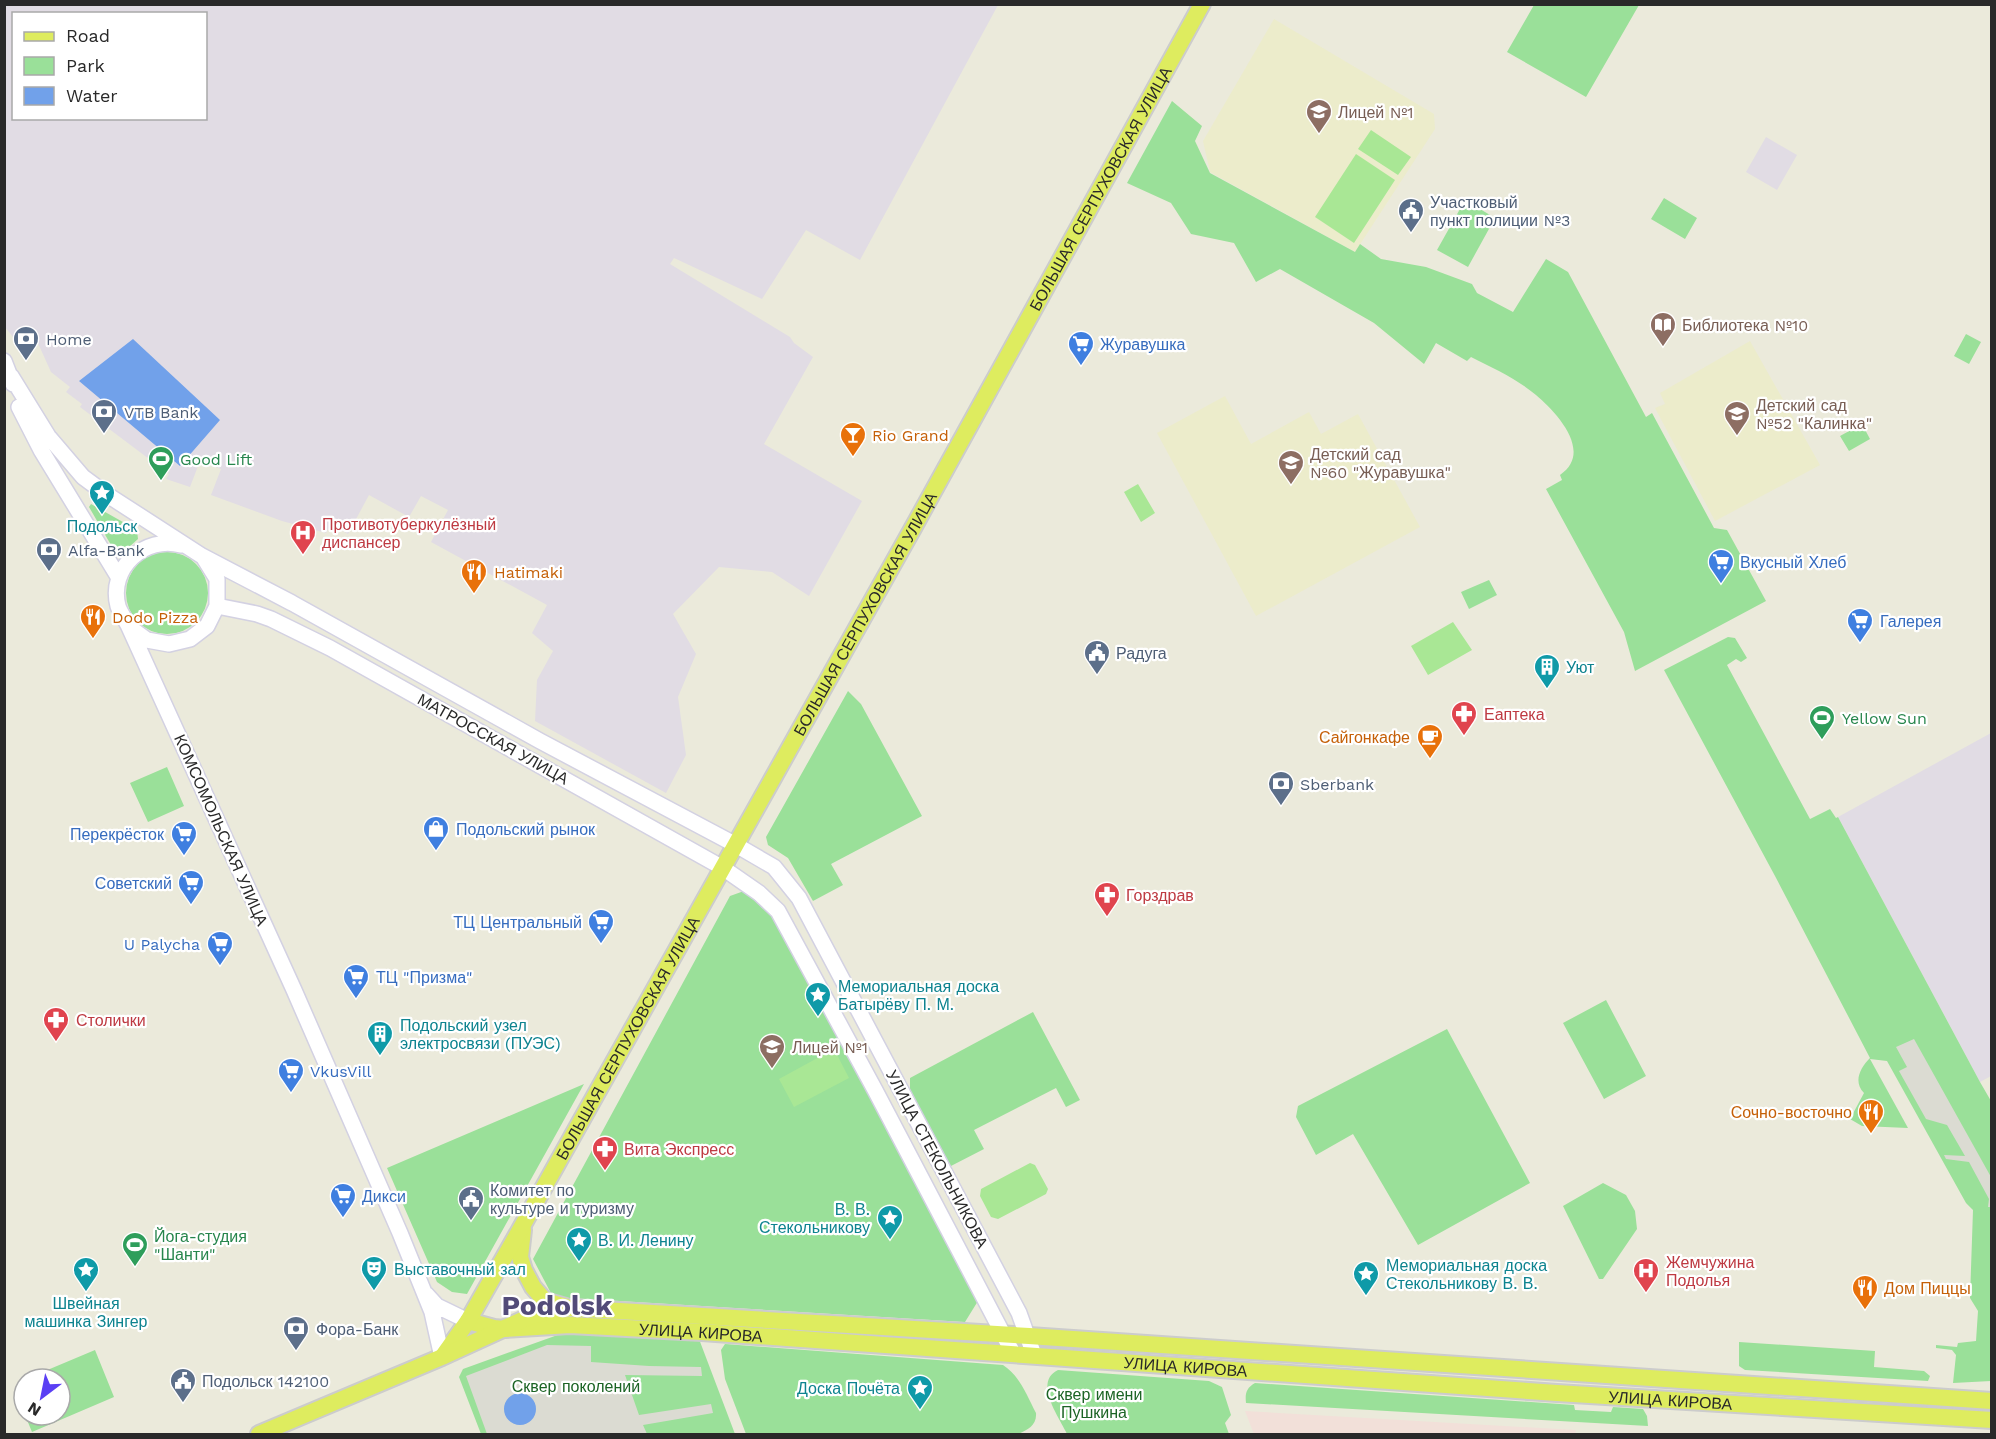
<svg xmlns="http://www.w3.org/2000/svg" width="1996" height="1439" font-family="'Work Sans',sans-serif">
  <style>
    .industrial { fill: #e1dce4; fill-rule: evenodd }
    .education { fill: #ececcb }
    .medical { fill: #f2e0d9 }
    .green { fill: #9ae099 }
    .pitch { fill: #a9e795 }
    .plaza { fill: #dbdbd2 }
    .water { fill: #71a1ea }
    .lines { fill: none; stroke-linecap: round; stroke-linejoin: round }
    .secondary-casing { stroke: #d3d1e2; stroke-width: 18 }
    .primary-casing { stroke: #ccc; stroke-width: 20 }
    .secondary { stroke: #fff; stroke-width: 15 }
    .primary { stroke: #deec5f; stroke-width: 16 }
    .labels { text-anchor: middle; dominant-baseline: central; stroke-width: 4.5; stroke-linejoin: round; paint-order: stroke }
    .education-label { font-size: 16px; fill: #785e54; stroke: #fff; text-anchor: start }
    .street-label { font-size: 16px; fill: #292929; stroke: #fff }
    .service-label { font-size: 16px; fill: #4e5e75; stroke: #fff; text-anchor: start }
    .shop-label { font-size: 16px; fill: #366cbe; stroke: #fff; text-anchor: start }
    .food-label { font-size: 16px; fill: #c56008; stroke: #fff; text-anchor: start }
    .leisure-label { font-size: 16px; fill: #27864d; stroke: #fff; text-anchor: start }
    .health-label { font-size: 16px; fill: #be3a42; stroke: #fff; text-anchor: start }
    .culture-label { font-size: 16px; fill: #0d838f; stroke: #fff; text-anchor: start }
    .park-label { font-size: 16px; fill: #1c6425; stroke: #fff }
    .town-label { font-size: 28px; font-weight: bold; fill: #524b78; stroke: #fff }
  </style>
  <rect width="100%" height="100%" fill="#ebeadb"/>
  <path class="industrial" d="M4 5H998L860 260 806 230 762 299 674 258 670 264 790 337 794 343 813 357 764 444 862 501 809 596 772 572 719 567 673 614 696 654 678 697 686 755 666 793 535 721 537 680 553 651 532 633 547 605 431 542 448 510 421 496 409 517 369 495 348 534 331 524 326 533 282 521 211 495 221 469 200 461 190 487 166 479 169 474 80 407 82 404 66 392 70 387 51 372 32 330 13 337 4 326ZM14 14H206V118H14Z
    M1766 137 1797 155 1777 190 1746 172Z
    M1991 733V1076L1980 1082 1838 817Z"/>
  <path class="education" d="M1274 19 1434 114 1435 129 1355 252 1210 172 1203 141Z
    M1750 341 1820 465 1715 521 1655 408 1665 404 1660 393Z
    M1225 396 1251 444 1309 412 1321 434 1358 414 1420 527 1256 616 1157 433Z"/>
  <path class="medical" d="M1245 1411 1576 1430 1575 1434H1254Z"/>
  <path class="green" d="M1534 5H1639L1586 97 1507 52Z
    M1172 101 1202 126 1195 141 1210 173 1355 252 1360 244 1381 259 1426 267 1472 284 1477 293 1513 312 1546 259 1568 272 1646 417 1652 413 1714 528 1727 530 1766 601 1635 671 1624 632 1546 489 1562 480 1560 475C1594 452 1556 412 1536 395 1517 379 1493 368 1471 357L1467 361 1436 343 1424 364 1374 323 1280 269 1256 282 1234 243 1191 234 1171 203 1127 183Z
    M1664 198 1697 218 1685 239 1651 219Z
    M1465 200 1495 218 1468 267 1437 250Z
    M1966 334 1981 342 1969 364 1954 356Z
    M1862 424 1870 439 1849 451 1840 436Z
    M91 504 137 530 138 539 118 557 89 507Z
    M126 593a41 41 0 1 1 82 0a41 41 0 1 1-82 0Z
    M1489 580 1497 595 1469 609 1461 592Z
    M1728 637 1735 638 1747 658 1741 662 1736 659 1727 665 1810 819 1830 809 1836 818 1838 817 1980 1082 1991 1101V1381L1953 1383 1956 1355 1952 1350 1936 1348V1345L1957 1347 1958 1343 1976 1341 1978 1311 1970 1298 1973 1210 1966 1203 1887 1061 1870 1059 1908 1128 1862 1126 1850 1119 1864 1093C1853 1082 1860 1068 1870 1058L1775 876 1664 670Z
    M848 691 861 704 922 816 831 864 843 885 813 901 788 858 768 845 766 837Z
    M167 767 184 806 148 822 130 783Z
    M744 891 757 896 784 931 978 1301 965 1322 553 1297 533 1259 730 896Z
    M1606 1000 1646 1076 1604 1099 1563 1023Z
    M1033 1012 1080 1100 1066 1107 1056 1088 974 1130 984 1149 949 1167 910 1095V1078Z
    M1447 1029 1530 1183 1418 1245 1353 1134 1316 1155 1296 1117 1298 1106Z
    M584 1084 467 1294 452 1292 437 1282 387 1168Z
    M1603 1183 1626 1195 1635 1211 1637 1229 1603 1279H1599L1563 1206Z
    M566 1332 699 1339 735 1434H481L459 1377 463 1369Z
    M1739 1342 1875 1351 1874 1367 1924 1371 1930 1376 1928 1381 1745 1370 1739 1366Z
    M725 1344 1003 1365C1020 1376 1027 1396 1036 1413 1037 1425 1028 1430 1018 1434H746L725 1379 721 1350Z
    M95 1350 114 1397 32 1432 25 1415H60V1379H26Z
    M1058 1370 1209 1381 1222 1387 1231 1415 1225 1423 1229 1434H1067C1059 1417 1033 1382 1058 1370Z
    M1255 1383 1574 1405 1575 1410 1611 1412 1613 1407 1643 1409 1647 1416 1648 1426 1246 1403C1245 1394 1246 1388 1255 1383Z"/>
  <path class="pitch" d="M1371 130 1411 157 1398 175 1358 149Z
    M1356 154 1395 180 1354 243 1315 217Z
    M1138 484 1155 513 1141 522 1124 492Z
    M1453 622 1472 650 1428 675 1411 646Z
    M834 1049 849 1078 794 1107 779 1079Z
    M1030 1163 1035 1165 1048 1189 1046 1194 998 1219 991 1217 980 1196 981 1189Z"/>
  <path class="plaza" d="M1914 1039 1991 1177V1207H1988L1989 1199 1969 1162 1946 1159 1944 1155 1965 1156 1947 1125 1926 1119 1899 1071 1907 1067 1896 1047Z
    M547 1345 591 1346V1362L649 1366 701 1367 702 1376 625 1375 639 1415 711 1404 713 1413 643 1425 647 1434H487L466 1376Z"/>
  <path class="water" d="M133 339 220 420 180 466 79 381Z
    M504 1409a16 16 0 1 1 32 0a16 16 0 1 1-32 0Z"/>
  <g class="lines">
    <defs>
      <path id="secondary" d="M4 361 13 384
        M11 376 48 436 83 477 106 494 202 556 292 603 540 741 736 845 774 867 799 898 1019 1313 1034 1355
        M19 407 41 450 119 578
        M181 545C145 535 108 568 118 606 120 613 126 620 129 627L294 990 400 1233 432 1312 442 1357
        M217 606 257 614 271 619 330 648 723 868 759 893 778 911 875 1090 1013 1353
        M132 629 147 640 169 644 190 639 207 626 217 606V579L204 558
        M426 1294 437 1306 468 1321"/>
      <g id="primary">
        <path d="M523 1230 520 1257 524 1270 533 1287 545 1301 566 1307"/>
        <path id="s1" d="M468 1321 494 1328 505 1329 570 1325 702 1332 1557 1393 1992 1420"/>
        <path id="s2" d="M443 1356 468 1321 525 1221 913 528 1202 4"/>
        <path d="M259 1434 442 1357 531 1316 570 1308 1029 1336 1992 1401"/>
      </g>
    </defs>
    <use href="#secondary" class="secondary-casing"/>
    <use href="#primary" class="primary-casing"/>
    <use href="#secondary" class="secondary"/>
    <use href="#primary" class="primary"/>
  </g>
  <defs>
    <symbol id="school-pin" viewBox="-11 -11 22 30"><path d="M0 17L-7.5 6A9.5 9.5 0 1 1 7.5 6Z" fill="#8d6e63" stroke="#fff"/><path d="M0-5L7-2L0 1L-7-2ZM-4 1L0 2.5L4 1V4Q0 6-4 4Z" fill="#fff"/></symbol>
    <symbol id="civic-pin" viewBox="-11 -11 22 30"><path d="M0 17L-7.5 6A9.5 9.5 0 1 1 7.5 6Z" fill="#5c6f8a" stroke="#fff"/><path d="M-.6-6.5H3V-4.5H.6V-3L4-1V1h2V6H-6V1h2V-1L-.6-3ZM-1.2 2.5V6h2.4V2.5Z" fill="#fff"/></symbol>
    <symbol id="library-pin" viewBox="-11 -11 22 30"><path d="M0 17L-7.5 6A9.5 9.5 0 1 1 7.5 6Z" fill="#8d6e63" stroke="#fff"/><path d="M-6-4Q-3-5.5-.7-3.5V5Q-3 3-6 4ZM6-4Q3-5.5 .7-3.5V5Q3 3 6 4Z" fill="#fff"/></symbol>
    <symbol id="bank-pin" viewBox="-11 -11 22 30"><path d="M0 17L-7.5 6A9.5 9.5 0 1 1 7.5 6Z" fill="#5c6f8a" stroke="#fff"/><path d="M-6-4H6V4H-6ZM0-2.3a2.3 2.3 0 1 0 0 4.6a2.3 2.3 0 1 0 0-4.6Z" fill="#fff"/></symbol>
    <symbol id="supermarket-pin" viewBox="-11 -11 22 30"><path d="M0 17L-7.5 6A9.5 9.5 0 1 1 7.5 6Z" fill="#3f7fe0" stroke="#fff"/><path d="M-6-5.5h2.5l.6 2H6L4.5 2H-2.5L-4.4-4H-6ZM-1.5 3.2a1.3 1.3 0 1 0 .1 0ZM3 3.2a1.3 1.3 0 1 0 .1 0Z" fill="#fff"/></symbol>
    <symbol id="bar-pin" viewBox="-11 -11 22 30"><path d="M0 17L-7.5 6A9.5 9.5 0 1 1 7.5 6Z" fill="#e8710a" stroke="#fff"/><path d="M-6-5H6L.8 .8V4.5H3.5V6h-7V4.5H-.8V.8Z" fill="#fff"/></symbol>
    <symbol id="stadium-pin" viewBox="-11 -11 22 30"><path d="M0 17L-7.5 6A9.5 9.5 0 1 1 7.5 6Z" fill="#2e9e5b" stroke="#fff"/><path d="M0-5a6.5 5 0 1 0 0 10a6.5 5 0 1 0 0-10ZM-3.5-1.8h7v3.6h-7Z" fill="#fff"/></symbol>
    <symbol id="sight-pin" viewBox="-11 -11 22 30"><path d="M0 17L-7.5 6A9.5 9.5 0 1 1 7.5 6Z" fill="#0f9aa8" stroke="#fff"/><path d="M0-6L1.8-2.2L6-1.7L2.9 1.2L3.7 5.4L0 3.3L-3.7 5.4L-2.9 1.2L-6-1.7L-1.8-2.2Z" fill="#fff"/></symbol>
    <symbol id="hospital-pin" viewBox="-11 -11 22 30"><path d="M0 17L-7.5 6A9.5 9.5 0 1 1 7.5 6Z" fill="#e0444e" stroke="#fff"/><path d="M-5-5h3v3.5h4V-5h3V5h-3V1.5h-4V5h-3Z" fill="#fff"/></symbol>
    <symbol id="restaurant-pin" viewBox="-11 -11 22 30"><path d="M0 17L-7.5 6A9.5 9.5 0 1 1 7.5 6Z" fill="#e8710a" stroke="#fff"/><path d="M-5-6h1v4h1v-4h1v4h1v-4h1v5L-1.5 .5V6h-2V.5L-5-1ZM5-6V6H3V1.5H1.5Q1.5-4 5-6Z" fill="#fff"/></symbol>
    <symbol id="building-pin" viewBox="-11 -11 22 30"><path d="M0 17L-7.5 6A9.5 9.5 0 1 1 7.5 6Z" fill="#0f9aa8" stroke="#fff"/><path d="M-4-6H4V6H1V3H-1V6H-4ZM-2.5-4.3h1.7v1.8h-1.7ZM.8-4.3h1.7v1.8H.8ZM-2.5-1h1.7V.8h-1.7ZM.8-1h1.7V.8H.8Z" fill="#fff"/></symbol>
    <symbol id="pharmacy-pin" viewBox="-11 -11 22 30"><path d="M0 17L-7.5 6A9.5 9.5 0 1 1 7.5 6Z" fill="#e0444e" stroke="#fff"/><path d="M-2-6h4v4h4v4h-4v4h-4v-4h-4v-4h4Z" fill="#fff"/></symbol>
    <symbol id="cafe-pin" viewBox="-11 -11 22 30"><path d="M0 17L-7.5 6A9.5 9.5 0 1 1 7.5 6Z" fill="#e8710a" stroke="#fff"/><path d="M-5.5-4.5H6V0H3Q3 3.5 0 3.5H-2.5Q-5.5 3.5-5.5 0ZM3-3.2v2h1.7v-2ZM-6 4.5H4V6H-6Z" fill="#fff"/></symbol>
    <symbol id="shop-pin" viewBox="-11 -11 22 30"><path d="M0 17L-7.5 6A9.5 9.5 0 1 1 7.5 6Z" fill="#3f7fe0" stroke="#fff"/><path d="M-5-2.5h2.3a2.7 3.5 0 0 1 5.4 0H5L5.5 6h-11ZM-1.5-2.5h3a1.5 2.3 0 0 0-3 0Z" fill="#fff"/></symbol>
    <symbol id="theatre-pin" viewBox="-11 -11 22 30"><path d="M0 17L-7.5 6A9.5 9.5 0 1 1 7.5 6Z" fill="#0f9aa8" stroke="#fff"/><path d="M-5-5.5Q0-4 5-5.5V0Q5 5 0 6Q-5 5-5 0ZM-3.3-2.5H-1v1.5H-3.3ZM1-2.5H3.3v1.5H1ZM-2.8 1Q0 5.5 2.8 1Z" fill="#fff"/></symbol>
  </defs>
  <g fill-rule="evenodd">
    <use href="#school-pin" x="1304" y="97" width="30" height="40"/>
    <use href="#civic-pin" x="1396" y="196" width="30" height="40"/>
    <use href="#library-pin" x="1648" y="310" width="30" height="40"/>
    <use href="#bank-pin" x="11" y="324" width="30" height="40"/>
    <use href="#supermarket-pin" x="1066" y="329" width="30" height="40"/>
    <use href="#bank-pin" x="89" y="397" width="30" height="40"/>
    <use href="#school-pin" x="1722" y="399" width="30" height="40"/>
    <use href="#bar-pin" x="838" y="420" width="30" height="40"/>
    <use href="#stadium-pin" x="146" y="444" width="30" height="40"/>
    <use href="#school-pin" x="1276" y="448" width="30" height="40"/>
    <use href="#sight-pin" x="87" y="478" width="30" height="40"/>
    <use href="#hospital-pin" x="288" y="518" width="30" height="40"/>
    <use href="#bank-pin" x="34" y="535" width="30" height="40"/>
    <use href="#supermarket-pin" x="1706" y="547" width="30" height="40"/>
    <use href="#restaurant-pin" x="459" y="557" width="30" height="40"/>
    <use href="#restaurant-pin" x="78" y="602" width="30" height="40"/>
    <use href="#supermarket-pin" x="1845" y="606" width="30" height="40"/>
    <use href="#civic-pin" x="1082" y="638" width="30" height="40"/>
    <use href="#building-pin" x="1532" y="652" width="30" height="40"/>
    <use href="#pharmacy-pin" x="1449" y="699" width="30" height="40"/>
    <use href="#stadium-pin" x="1807" y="703" width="30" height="40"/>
    <use href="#cafe-pin" x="1415" y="722" width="30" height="40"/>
    <use href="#bank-pin" x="1266" y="769" width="30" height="40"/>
    <use href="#shop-pin" x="421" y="814" width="30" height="40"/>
    <use href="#supermarket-pin" x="169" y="819" width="30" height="40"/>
    <use href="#supermarket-pin" x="176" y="868" width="30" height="40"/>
    <use href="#pharmacy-pin" x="1092" y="880" width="30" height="40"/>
    <use href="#supermarket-pin" x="586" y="907" width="30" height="40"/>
    <use href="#supermarket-pin" x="205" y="929" width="30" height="40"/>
    <use href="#supermarket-pin" x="341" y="962" width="30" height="40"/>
    <use href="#sight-pin" x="803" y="980" width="30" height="40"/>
    <use href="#pharmacy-pin" x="41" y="1005" width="30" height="40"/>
    <use href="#building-pin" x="365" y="1019" width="30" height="40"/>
    <use href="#school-pin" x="757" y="1032" width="30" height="40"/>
    <use href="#supermarket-pin" x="276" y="1056" width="30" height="40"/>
    <use href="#restaurant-pin" x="1856" y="1097" width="30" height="40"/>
    <use href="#pharmacy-pin" x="590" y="1134" width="30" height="40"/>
    <use href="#supermarket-pin" x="328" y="1181" width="30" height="40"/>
    <use href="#civic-pin" x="456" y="1184" width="30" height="40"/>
    <use href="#sight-pin" x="875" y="1203" width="30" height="40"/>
    <use href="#sight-pin" x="564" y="1225" width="30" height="40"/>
    <use href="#stadium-pin" x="120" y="1230" width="30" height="40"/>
    <use href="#theatre-pin" x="359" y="1254" width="30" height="40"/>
    <use href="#sight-pin" x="71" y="1255" width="30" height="40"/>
    <use href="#hospital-pin" x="1631" y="1256" width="30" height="40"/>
    <use href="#sight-pin" x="1351" y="1259" width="30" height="40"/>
    <use href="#restaurant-pin" x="1850" y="1273" width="30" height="40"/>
    <use href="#bank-pin" x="281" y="1314" width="30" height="40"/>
    <use href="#civic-pin" x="168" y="1366" width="30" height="40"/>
    <use href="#sight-pin" x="905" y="1373" width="30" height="40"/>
  </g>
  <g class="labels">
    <g class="education-label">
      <text x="1338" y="112">Лицей №1</text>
      <text x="1682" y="325">Библиотека №10</text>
      <text x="1756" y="405">Детский сад<tspan x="1756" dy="18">№52 "Калинка"</tspan></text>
      <text x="1310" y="454">Детский сад<tspan x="1310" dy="18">№60 "Журавушка"</tspan></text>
      <text x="792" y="1047">Лицeй №1</text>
    </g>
    <g class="street-label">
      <text stroke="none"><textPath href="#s2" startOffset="1340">БОЛЬШАЯ СЕРПУХОВСКАЯ УЛИЦА</textPath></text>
      <text stroke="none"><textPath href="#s2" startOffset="854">БОЛЬШАЯ СЕРПУХОВСКАЯ УЛИЦА</textPath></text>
      <text transform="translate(493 739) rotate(29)">МАТРОССКАЯ УЛИЦА</text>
      <text transform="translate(221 830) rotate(66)">КОМСОМОЛЬСКАЯ УЛИЦА</text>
      <text stroke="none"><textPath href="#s2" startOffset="368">БОЛЬШАЯ СЕРПУХОВСКАЯ УЛИЦА</textPath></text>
      <text transform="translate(937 1159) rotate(62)">УЛИЦА СТЕКОЛЬНИКОВА</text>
      <text stroke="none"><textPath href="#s1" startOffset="234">УЛИЦА КИРОВА</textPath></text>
      <text stroke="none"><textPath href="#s1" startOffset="720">УЛИЦА КИРОВА</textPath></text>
      <text stroke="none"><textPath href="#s1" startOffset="1206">УЛИЦА КИРОВА</textPath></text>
    </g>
    <g class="service-label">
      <text x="1430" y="202">Участковый<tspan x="1430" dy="18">пункт полиции №3</tspan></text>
      <text x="46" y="339">Home</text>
      <text x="124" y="412">VTB Bank</text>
      <text x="68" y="550">Alfa-Bank</text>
      <text x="1116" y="653">Радуга</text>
      <text x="1300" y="784">Sberbank</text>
      <text x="490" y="1190">Комитет по<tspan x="490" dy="18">культуре и туризму</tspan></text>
      <text x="316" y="1329">Фора-Банк</text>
      <text x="202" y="1381">Подольск 142100</text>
    </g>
    <g class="shop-label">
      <text x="1100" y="344">Журавушка</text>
      <text x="1740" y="562">Вкусный Хлеб</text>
      <text x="1880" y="621">Галерея</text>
      <text x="456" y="829">Подольский рынок</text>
      <text x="164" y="834" text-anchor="end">Перекрёсток</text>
      <text x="172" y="883" text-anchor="end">Советский</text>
      <text x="582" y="922" text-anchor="end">ТЦ Центральный</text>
      <text x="200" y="944" text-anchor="end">U Palycha</text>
      <text x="376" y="977">ТЦ "Призма"</text>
      <text x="310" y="1071">VkusVill</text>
      <text x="362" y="1196">Дикси</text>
    </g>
    <g class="food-label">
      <text x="872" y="435">Rio Grand</text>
      <text x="494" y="572">Hatimaki</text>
      <text x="112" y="617">Dodo Pizza</text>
      <text x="1410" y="737" text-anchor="end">Сайгонкафе</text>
      <text x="1852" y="1112" text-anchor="end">Сочно-восточно</text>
      <text x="1884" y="1288">Дом Пиццы</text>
    </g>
    <g class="leisure-label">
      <text x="180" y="459">Good Lift</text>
      <text x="1842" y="718">Yellow Sun</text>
      <text x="154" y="1236">Йога-студия<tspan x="154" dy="18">"Шанти"</tspan></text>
    </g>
    <g class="health-label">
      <text x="322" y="524">Противотуберкулёзный<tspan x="322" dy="18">диспансер</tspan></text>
      <text x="1484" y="714">Еаптека</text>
      <text x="1126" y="895">Горздрав</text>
      <text x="76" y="1020">Столички</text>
      <text x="624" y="1149">Вита Экспресс</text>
      <text x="1666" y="1262">Жемчужина<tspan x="1666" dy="18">Подолья</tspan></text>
    </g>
    <g class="culture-label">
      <text x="102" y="526" text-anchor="middle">Подольск</text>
      <text x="1566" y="667">Уют</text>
      <text x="838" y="986">Мемориальная доска<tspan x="838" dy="18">Батырёву П. М.</tspan></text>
      <text x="400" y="1025">Подольский узел<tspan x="400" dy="18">электросвязи (ПУЭС)</tspan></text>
      <text x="870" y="1209" text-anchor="end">В. В.<tspan x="870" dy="18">Стекольникову</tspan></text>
      <text x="598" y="1240">В. И. Ленину</text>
      <text x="1386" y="1265">Мемориальная доска<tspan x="1386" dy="18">Стекольникову В. В.</tspan></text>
      <text x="394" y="1269">Выставочный зал</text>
      <text x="86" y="1303" text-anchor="middle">Швейная<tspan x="86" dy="18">машинка Зингер</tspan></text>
      <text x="900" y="1388" text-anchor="end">Доска Почёта</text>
    </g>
    <g class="park-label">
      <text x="576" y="1386">Сквер поколений</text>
      <text x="1094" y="1394">Сквер имени<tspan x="1094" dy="18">Пушкина</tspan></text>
    </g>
    <g class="town-label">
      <text x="557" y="1305">Podolsk</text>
    </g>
  </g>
  <rect width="1996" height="1439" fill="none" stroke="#292929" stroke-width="12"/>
  <rect x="12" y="12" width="195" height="108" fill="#ffffff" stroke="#a9a9a9" stroke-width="1.5"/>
  <rect x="24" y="32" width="30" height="9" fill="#deec5f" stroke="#a9a9a9" stroke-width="1.5"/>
  <text x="66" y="42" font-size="18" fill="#292929">Road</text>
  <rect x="24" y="57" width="30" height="18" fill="#9ae099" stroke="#a9a9a9" stroke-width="1.5"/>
  <text x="66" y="72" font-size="18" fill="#292929">Park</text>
  <rect x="24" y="87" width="30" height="18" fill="#71a1ea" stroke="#a9a9a9" stroke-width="1.5"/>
  <text x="66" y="102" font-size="18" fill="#292929">Water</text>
  <g transform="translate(42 1397) rotate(212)"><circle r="28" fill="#ffffff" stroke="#a9a9a9" stroke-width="1.5"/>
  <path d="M0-4.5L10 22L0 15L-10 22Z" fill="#5a3ff4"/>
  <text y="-9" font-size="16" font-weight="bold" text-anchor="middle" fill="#292929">N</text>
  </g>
</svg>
